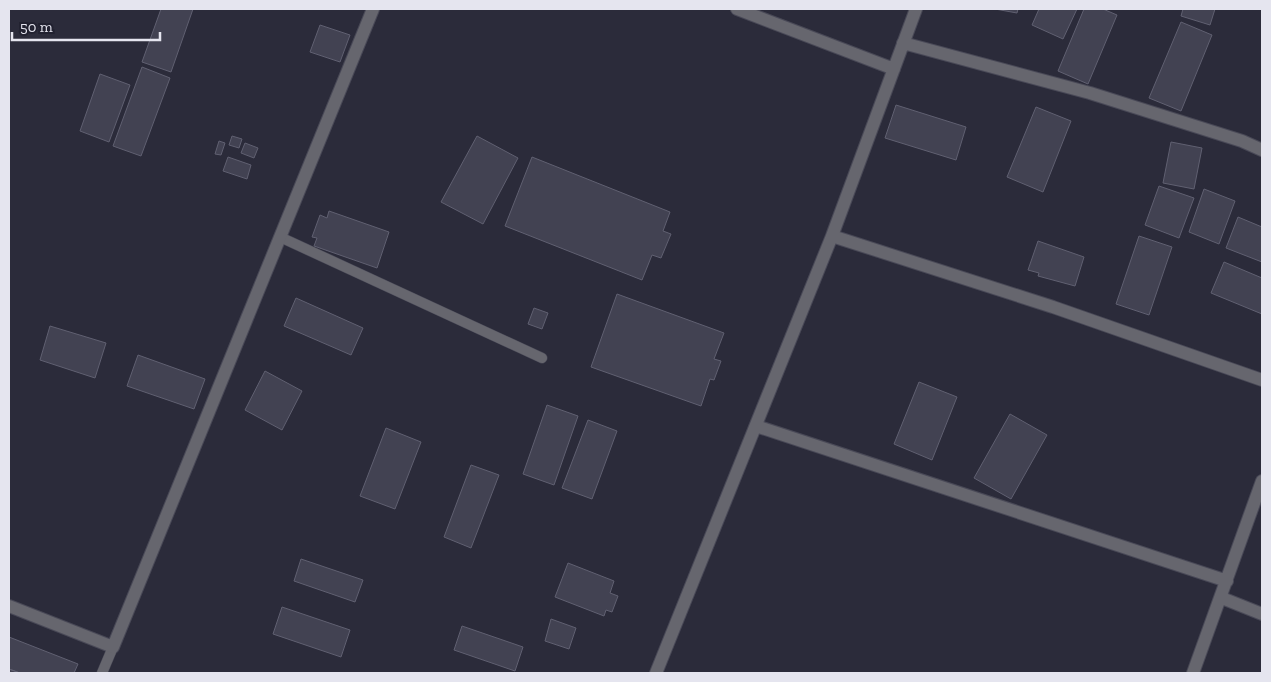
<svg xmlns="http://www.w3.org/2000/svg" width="1271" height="682" font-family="'Zilla Slab',serif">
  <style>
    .building { fill: #424252; stroke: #606071 }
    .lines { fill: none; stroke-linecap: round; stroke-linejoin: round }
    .service-casing { stroke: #494957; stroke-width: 11 }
    .minor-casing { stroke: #494957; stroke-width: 14 }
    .service { stroke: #66666e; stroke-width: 10 }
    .minor { stroke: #66666e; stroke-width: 12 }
  </style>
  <rect width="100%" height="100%" fill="#2b2b3a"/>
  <path class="building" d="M161 9H193L171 72 142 62Z
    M995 9H1018L1017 13Z
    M1039 9H1077L1063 39 1032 25Z
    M1084 9H1103L1117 15 1088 84 1058 71Z
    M1183 9H1215L1210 25 1181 16Z
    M1181 22 1212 35 1181 111 1149 98Z
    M320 25 350 35 340 62 310 52Z
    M142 67 170 78 141 156 113 146Z
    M100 74 130 85 109 142 80 131Z
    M896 105 966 127 956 160 885 138Z
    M1036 107 1071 121 1043 192 1007 177Z
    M232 136 242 139 239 148 229 145Z
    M477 136 518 158 483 224 441 202Z
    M219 141 225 143 221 155 215 154Z
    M1171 142 1202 148 1194 189 1163 183Z
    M245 143 258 148 254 158 241 153Z
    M228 157 251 165 247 179 223 171Z
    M532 157 670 212 663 231 671 234 661 258 652 255 642 280 505 226Z
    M1159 186 1194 198 1179 238 1145 225Z
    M1204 189 1235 201 1219 244 1189 232Z
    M329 211 389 232 377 268 314 246 317 238 312 237 320 215 327 218Z
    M1238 217 1262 227V262L1226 248Z
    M1139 236 1172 247 1149 315 1116 304Z
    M1038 241 1084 257 1075 286 1038 276 1039 273 1028 270Z
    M1224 262 1262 278V314L1211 293Z
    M617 294 724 333 714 359 721 361 714 380 710 379 701 406 591 367Z
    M296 298 363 328 351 355 284 326Z
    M534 308 548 313 542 329 528 324Z
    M50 326 106 343 95 378 40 360Z
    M138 355 205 379 194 409 127 386Z
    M265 371 302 391 282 430 245 410Z
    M919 382 957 397 932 460 894 444Z
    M547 405 578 416 554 485 523 474Z
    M1010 414 1047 435 1011 499 974 478Z
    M588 420 617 431 592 499 562 488Z
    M386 428 421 442 395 509 360 496Z
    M471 465 499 475 471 548 444 537Z
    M301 559 363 580 355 602 294 581Z
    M568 563 614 581 610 593 618 596 612 612 606 610 604 616 555 597Z
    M282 607 350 630 341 657 273 634Z
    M551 619 576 628 569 649 545 641Z
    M462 626 523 647 515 671 454 650Z
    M9 637 78 664 74 673H20L9 669Z
    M9 669 20 673H9Z"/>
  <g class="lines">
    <defs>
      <path id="service" d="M280 237 542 358
        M102 673 113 647"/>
      <path id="minor" d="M737 9 894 69
        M903 43 1090 93 1242 141 1262 150
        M832 236 1053 307 1262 380
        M756 426 1227 581
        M1222 598 1262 614
        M9 606 113 647 373 9
        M656 673 832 236 916 9
        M1193 673 1262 481"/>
    </defs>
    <use href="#service" class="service-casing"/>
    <use href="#minor" class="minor-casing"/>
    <use href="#service" class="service"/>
    <use href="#minor" class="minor"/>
  </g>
  <rect width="1271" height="682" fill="none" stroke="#e5e5ef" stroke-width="20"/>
  <path d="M12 32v8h148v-8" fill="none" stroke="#e5e5ef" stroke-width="2.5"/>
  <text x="20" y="32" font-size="15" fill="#e5e5ef" stroke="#212130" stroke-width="4" paint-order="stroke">50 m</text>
</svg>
